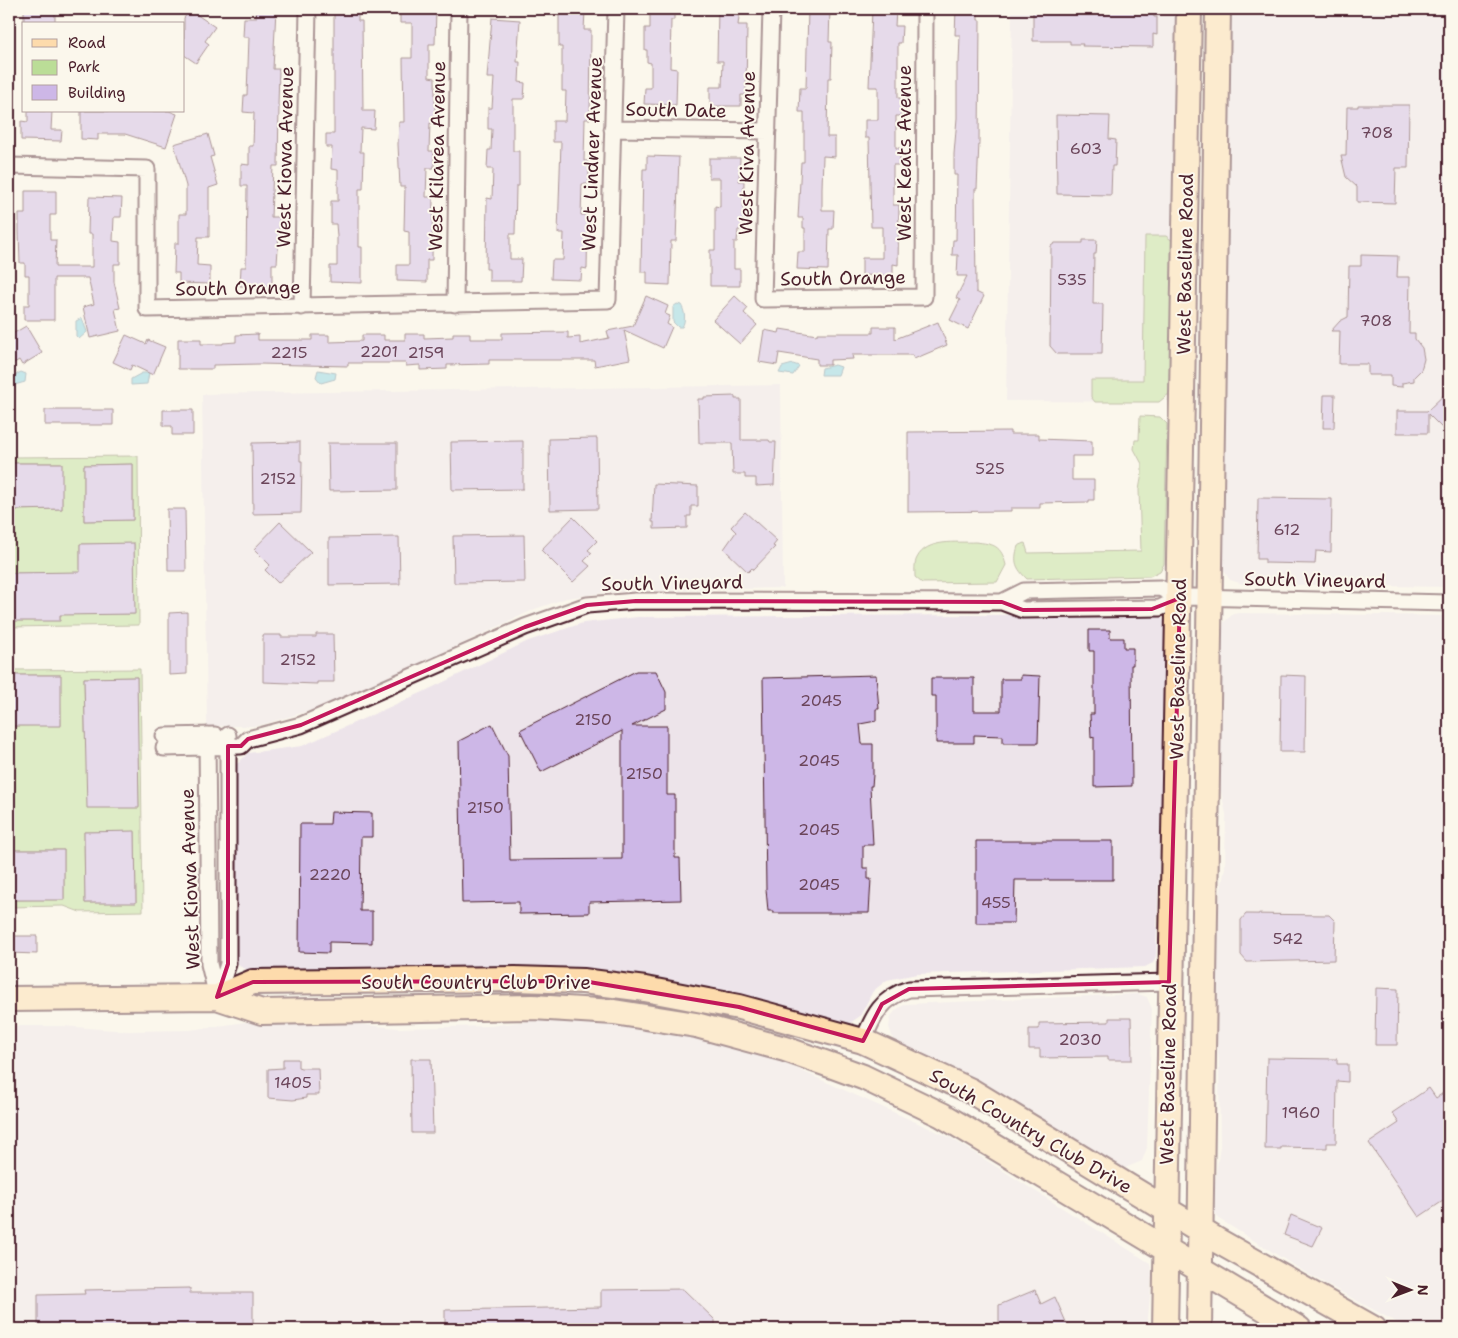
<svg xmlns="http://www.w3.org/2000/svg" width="1458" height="1338" font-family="'Shantell Sans',sans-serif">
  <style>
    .built { fill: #ede4ea }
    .green { fill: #bbdd97; stroke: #827e61; fill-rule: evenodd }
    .water { fill: #86d2e5; stroke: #6e8a9b }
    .building { fill: #cdb7e7; stroke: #4a1f2b }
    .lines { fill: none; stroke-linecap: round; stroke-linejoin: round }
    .minor-casing { stroke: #4a1f2b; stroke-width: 19 }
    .primary-casing { stroke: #4a1f2b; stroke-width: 28 }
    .minor { stroke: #fbf7ec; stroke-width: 15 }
    .primary { stroke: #fddbac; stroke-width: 24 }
    .marked { fill: none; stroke: #c2185b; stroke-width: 4; stroke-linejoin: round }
    .labels { text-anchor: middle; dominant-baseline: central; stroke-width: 4; stroke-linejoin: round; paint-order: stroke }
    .number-label { font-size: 16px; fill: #6b455a }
    .street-label { font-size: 19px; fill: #4a1f2b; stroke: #fbf7ec }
  </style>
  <rect width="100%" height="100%" fill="#fbf7ec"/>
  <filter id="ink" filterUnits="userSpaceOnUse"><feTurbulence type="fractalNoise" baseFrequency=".02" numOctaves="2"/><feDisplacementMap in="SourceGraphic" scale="10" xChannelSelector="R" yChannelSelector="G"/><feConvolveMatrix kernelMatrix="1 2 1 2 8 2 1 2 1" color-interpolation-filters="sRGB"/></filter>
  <g filter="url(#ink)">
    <path class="built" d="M1012 9H1177L1170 393 1159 402 1006 401Z
      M1230 9H1449V587L1243 584 1230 580 1222 568Z
      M781 385 783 588 609 592 567 598 535 609 336 703 257 726H207L202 394Z
      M1239 613 1449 616V1329H1409L1308 1274 1219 1219 1214 1211 1212 1203 1220 1146 1219 1062 1215 1020 1216 918 1225 867 1226 814 1218 777 1222 633 1224 622 1233 614Z
      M1149 614 1162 618 1167 626 1156 956 1153 963 1145 967 917 974 887 980 873 991 860 1016 846 1026 731 994 648 976 605 971 555 968 253 972 239 966 236 957 234 792 237 764 248 753 302 746 421 693 528 641 583 623 638 617Z
      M1138 994 1147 997 1152 1009 1147 1148 1142 1161 1125 1168 1117 1165 979 1082 901 1046 893 1039 889 1027 891 1016 897 1009 906 1004Z
      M542 1019 645 1028 710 1040 766 1055 949 1137 1150 1263 1152 1274 1147 1329H9V1026H63L127 1031 190 1030 246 1022H333L398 1028 491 1026Z"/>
    <path class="green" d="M1145 236H1166L1174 242 1170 393 1159 402H1095L1091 397V380H1143Z
      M1140 416 1160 417 1167 424 1164 564 1160 571 1150 576 1027 579C1016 568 1013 562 1018 546L1025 543 1028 553 1141 551 1139 490 1142 473V464L1134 449 1135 440H1139Z
      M138 456 139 625 9 627V621L60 620V573H9V510L62 509 61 463H9V457ZM133 464V520L84 521V465ZM80 544H134V614H81Z
      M975 542C994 544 1001 545 1006 565L997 582 922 583 915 577C915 572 914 563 917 558 927 538 957 543 975 542Z
      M140 669 143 911 80 912 64 906 9 907V726L61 725 60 675H9V670ZM137 677V734H85L84 678ZM138 751 139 807 87 752ZM84 832H135L136 902 85 903ZM11 850H64V899L12 900Z"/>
    <path class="water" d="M677 304 681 305C685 311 686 321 682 327H678L673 322V307Z
      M82 318 87 332 79 339 76 336V321Z
      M793 364 799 366 793 375 779 373 782 367Z
      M835 365 841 367 838 375H821L822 368Z
      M318 370 336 373 335 379 321 383 316 377Z
      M21 372 26 374 25 382 11 386 9 378Z
      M142 373H149L147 384 131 385V379Z"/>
    <path class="building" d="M24 9H55V24H24Z
      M256 9H276L273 69H279L278 106H279L278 166H273L271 217H280L277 264H272V286H240L241 267H246L247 186H241V164L249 165V146H253L254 113 243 112 244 95H247L249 37H243L244 18H256Z
      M334 9H358V21H362L363 111H375L374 129 361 128 360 152H364L363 189H359V247H362V283L330 282V266H337V236L336 224H331V201H338V170L331 169 332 147H326V134H334Z
      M400 9H436L435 44H429V77L435 78V124L430 123 429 151H434V168H427L426 197H433L432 260H427V282L397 281V265H409V232L404 231 405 187H400L398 144 399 122H404L403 58H412V23H400Z
      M650 9H674V20H671L670 68 677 69 676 105 644 104 645 88H651V63L647 62V50H645V28H650Z
      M718 9H740L738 25H747L746 95H741V106H710V87H722L723 61H717Z
      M808 9H830L829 42H832L831 78H828L827 137H835V157L823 156 822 188V210H834L833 229H829L828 270 797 269 798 252H805V228H803V218H798L801 162H804V112H799L800 88H806Z
      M872 9H896L895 26H902L901 43H898V98H901V116H896V148H900V165H893V205H899L898 265 893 264V276L862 275V258H882V227H871L869 138H865V120H878V87H869Z
      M956 9H978V20H980L979 142 977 189H975L976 292 984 296 968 329 950 320 960 300 956 298 967 276H957L958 255H952L953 240H956L957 175H954V154L957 118V63H959L960 35H955Z
      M1033 9H1153L1154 17H1157V35L1153 34V47L1082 46 1083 44H1070V41H1033Z
      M190 10 215 27 205 41 209 44 196 63 184 55V18Z
      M559 10 585 11 584 30H591L590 119H585L584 161H589V184H582L581 215H588L587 269 582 268 581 280 551 279 552 260H563L564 233H558L561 142H553V121H565L566 91H562V47H559Z
      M492 18 520 20 517 62H520L519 82 525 83 524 99H513V151H519V186H516L515 234H510V259H522L521 281H489V269H486L487 198 492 199 493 169H487L488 150H491L492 129H488V108H492L494 78H487Z
      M1358 105H1409L1408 168H1396L1395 203 1357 202V187L1346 177 1341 156H1346L1347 107H1358Z
      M28 111H52L51 130H62L61 141 21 140V121L28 122Z
      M81 111H169L177 114 166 147 125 134H98V140L81 139Z
      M1056 115 1110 116 1109 139 1116 140 1115 166H1112L1111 195 1057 194Z
      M208 134 214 156 210 157 218 185 209 188V237H198L197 265 210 266V284L179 283V273H174L175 243H179V214H186V186L174 144Z
      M647 156 679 157 676 241H671L670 285 647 284V272H641L643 169H647Z
      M709 158H740L739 181H744L743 230H738L737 242H734V269H740V286H710V250H715V206L720 207V178H709Z
      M25 191H56V215H50V240H56L55 267H92V234H88L89 197 122 198 121 217H114L113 241 120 242V264H114V282L120 308 115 309 120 331 90 338 83 307 94 304 88 278H54V320H24V305H29V275H25V263H20L19 232V214H25Z
      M1083 240H1097L1096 254H1094L1093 304H1103L1102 354H1057L1050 346 1051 246 1055 243H1083Z
      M1361 255 1398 256 1397 277H1410L1409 333H1415V339L1422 348 1424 359 1421 370 1414 377V381L1402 383V387L1391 386V375H1368V364H1339L1340 331H1331L1340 321 1348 317 1349 266H1361Z
      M646 296 668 306 665 314 670 316 667 324 672 327 663 348 624 330 630 359 595 366 594 360H489V364L447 365V369L420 370V365L406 366V363H348V366L259 364 213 365V369H178V339H201V344H223V343L236 342V335L258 334V340H312V335H329V342L362 341V335H384V340H405V334H424V338L453 337V333H470V339H502V333L568 332V338L580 337V344L609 338 607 331 633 326Z
      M735 296 748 308 744 313 757 325 740 344 713 320Z
      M938 322 947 345 914 359 912 355H852L853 359 830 360V365H817V359L779 353 777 365 759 362 764 330 779 333 780 329 817 335V333H873V327H895V339Z
      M26 326 42 353 22 365 19 360 9 366V336Z
      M126 335 146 344 148 340 165 347 153 375 132 365 130 370 113 362Z
      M1449 390V420L1442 428 1428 414V433H1397V411H1427Z
      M1324 395H1335L1334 428H1323Z
      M735 396V399H741V440H769L770 442H776L774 485 756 486V478H745V474H733L732 443H699L698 399H704V397Z
      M45 410H113V425H45Z
      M163 410H193V435H172V426H163Z
      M1010 431V434H1039V439L1092 441V456H1072V480H1094V500H1089V502L1040 503V508H1011V511L908 512V432Z
      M597 438 598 509 550 510 549 439Z
      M523 441V489L452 490 451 442Z
      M300 442V461H302L301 513 253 514 252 443Z
      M328 443H397V490L329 491Z
      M9 463H62V509L9 510Z
      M133 464V520L84 521V465Z
      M654 484 698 486V506H691V516H687V528L654 529V522H652Z
      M1258 498 1332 499 1331 552 1316 551 1315 564 1265 563V559H1257Z
      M167 509H185L186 571H168Z
      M745 512 777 541 773 546 775 547 753 570 752 568 748 572 724 549 736 532 731 527Z
      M573 517 597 541 588 550 592 553 584 561 590 566 573 582 541 550Z
      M280 522 311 552 278 583 265 570 270 565 254 549Z
      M524 535 525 582 454 583 453 536Z
      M399 537 400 584 329 585V538Z
      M134 543 135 614 60 615V621H9V573L80 572V544Z
      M187 612V674L169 675V613Z
      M1089 630H1110V638H1124V648H1133V665H1131L1132 786 1094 787V737L1091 738 1090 714H1094V651H1089Z
      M316 634H333L334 682H317V684L263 682V635H281V637H316Z
      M636 671H656L666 692V709L632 726H667V795H675V858H680L681 900 589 902V913L519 914V902L462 903 459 741 492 724 508 756 510 860 622 859V731L541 772 520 730Z
      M9 675H61V726H9Z
      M876 675 879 709H876V721L860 724 862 744H873V775L872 786H870L873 845H863V868H868V879H871L869 913H773V911H768L766 889 763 678Z
      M1021 675 1040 676 1038 743H1003V736L974 735V743H936V696H931V678H974V711H1001V679H1021Z
      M1281 675 1306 676 1305 752H1280Z
      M137 677 139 808H87L84 678Z
      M331 812 372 813V837H361L360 911H372V943L329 942V953L299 952 300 824H330Z
      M135 831 136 903H85L84 832Z
      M976 841H1113V880H1015L1014 923H976Z
      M11 850H64V900H11Z
      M1246 914 1329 915 1335 921 1334 960 1247 962 1241 955V920Z
      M9 936H37V954L9 953Z
      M1376 988 1398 989 1397 1045H1375Z
      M1109 1018H1131L1132 1060H1108V1057L1040 1058V1049H1029V1029H1039V1023L1109 1022Z
      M1267 1058 1337 1059V1064H1348V1082L1337 1081 1336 1143H1327V1148L1281 1147V1149H1265Z
      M283 1059H298V1067L301 1068H318L319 1095H306V1098L293 1100 268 1098V1069L283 1068Z
      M411 1059H431L433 1133H412Z
      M1429 1088 1436 1098 1449 1089V1197L1419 1217 1369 1143 1399 1123 1392 1113Z
      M1291 1215 1322 1228 1313 1246 1284 1235Z
      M190 1288V1293H253V1329H38V1295L85 1294 84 1290Z
      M683 1289 715 1320V1329H445V1310L601 1307V1290Z
      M1035 1290 1041 1304 1055 1297 1069 1329H999V1305Z"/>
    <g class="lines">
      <defs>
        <path id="minor" d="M771 9 763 299 924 297 925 9
          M612 129 768 131
          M9 166 147 169V309L608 300 616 9
          M455 304 459 9
          M302 307 308 9
          M1002 602 1024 591 1160 588 1180 598
          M207 735 209 964 217 997
          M164 736 215 735
          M164 748 241 746 248 739 301 725 525 627 587 605 636 601 1002 602 1023 610 1160 608 1180 598 1193 597 1449 603
          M217 997 228 964V735
          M863 1041C873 1016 882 997 909 989L1169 982"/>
        <path id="primary" d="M217 997 253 982 515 979 583 981 645 989 739 1007 863 1041 971 1091 1218 1241 1374 1329
          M9 999 217 997 262 1012 533 1007 614 1012 696 1025 785 1049 833 1066 863 1077 942 1115 1299 1329
          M1165 1329C1170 889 1184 449 1189 9
          M1199 1329 1218 9"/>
      </defs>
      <use href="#minor" class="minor-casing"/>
      <use href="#primary" class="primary-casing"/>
      <use href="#minor" class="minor"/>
      <use href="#primary" class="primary"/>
    </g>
  </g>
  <path d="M0 0H1458V1338H0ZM1180 598 1169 982 909 989 882 1004 863 1041 739 1007 583 981 253 982 217 997 228 964V746H241L248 739 301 725 525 627 587 605 636 601 1002 602 1023 610 1152 609Z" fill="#fbf7ec" fill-opacity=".55" fill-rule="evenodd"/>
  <path class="marked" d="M1180 598 1169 982 909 989 882 1004 863 1041 739 1007 583 981 253 982 217 997 228 964V746H241L248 739 301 725 525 627 587 605 636 601 1002 602 1023 610 1152 609Z"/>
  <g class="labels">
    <g class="number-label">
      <text x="1377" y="132">708</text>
      <text x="1086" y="148">603</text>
      <text x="1072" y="279">535</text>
      <text x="1376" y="320">708</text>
      <text x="379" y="351">2201</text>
      <text x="289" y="352">2215</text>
      <text x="426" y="352">2159</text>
      <text x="990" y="468">525</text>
      <text x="278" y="478">2152</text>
      <text x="1287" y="529">612</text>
      <text x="298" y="659">2152</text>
      <text x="821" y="700">2045</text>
      <text x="593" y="719">2150</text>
      <text x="819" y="760">2045</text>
      <text x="644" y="773">2150</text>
      <text x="485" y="807">2150</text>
      <text x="819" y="829">2045</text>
      <text x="330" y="874">2220</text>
      <text x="819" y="884">2045</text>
      <text x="996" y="902">455</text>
      <text x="1288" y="938">542</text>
      <text x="1080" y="1039">2030</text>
      <text x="293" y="1082">1405</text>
      <text x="1301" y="1112">1960</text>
    </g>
    <g class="street-label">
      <text transform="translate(676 110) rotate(1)">South Date</text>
      <text transform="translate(747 153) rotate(-89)">West Kiva Avenue</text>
      <text transform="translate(904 153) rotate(-90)">West Keats Avenue</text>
      <text transform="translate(592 154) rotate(-88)">West Lindner Avenue</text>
      <text transform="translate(437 156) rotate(-89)">West Kilarea Avenue</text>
      <text transform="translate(285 157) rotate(-89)">West Kiowa Avenue</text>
      <text transform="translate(1185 264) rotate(-89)">West Baseline Road</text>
      <text transform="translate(843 278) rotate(-1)">South Orange</text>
      <text transform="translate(238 288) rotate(-1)">South Orange</text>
      <text transform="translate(1315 580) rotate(1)">South Vineyard</text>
      <text transform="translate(672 583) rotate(-1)">South Vineyard</text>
      <text transform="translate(1178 669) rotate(-89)">West Baseline Road</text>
      <text transform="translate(190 879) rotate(-92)">West Kiowa Avenue</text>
      <text x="476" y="982">South Country Club Drive</text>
      <text transform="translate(1168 1074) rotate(-89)">West Baseline Road</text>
      <text transform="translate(1031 1131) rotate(30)">South Country Club Drive</text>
    </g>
  </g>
  <rect width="1458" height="1338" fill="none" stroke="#fbf7ec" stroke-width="30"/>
  <rect x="15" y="15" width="1428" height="1308" fill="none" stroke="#4a1f2b" stroke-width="2" filter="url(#ink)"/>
  <rect x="22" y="22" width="162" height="90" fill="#fbf7ec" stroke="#b4a19f"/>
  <rect x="32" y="39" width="25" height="8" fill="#fddbac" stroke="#b4a19f"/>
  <text x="68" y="48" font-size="15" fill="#4a1f2b">Road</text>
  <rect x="32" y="60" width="25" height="15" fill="#bbdd97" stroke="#b4a19f"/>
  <text x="68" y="72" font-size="15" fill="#4a1f2b">Park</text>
  <rect x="32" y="85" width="25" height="15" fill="#cdb7e7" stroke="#b4a19f"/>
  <text x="68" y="98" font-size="15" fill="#4a1f2b">Building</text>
  <g transform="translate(1410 1290) rotate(91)" stroke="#fbf7ec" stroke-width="4" paint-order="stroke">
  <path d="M0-4L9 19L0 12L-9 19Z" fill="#4a1f2b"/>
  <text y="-8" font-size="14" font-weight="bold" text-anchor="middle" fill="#4a1f2b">N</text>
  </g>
</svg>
